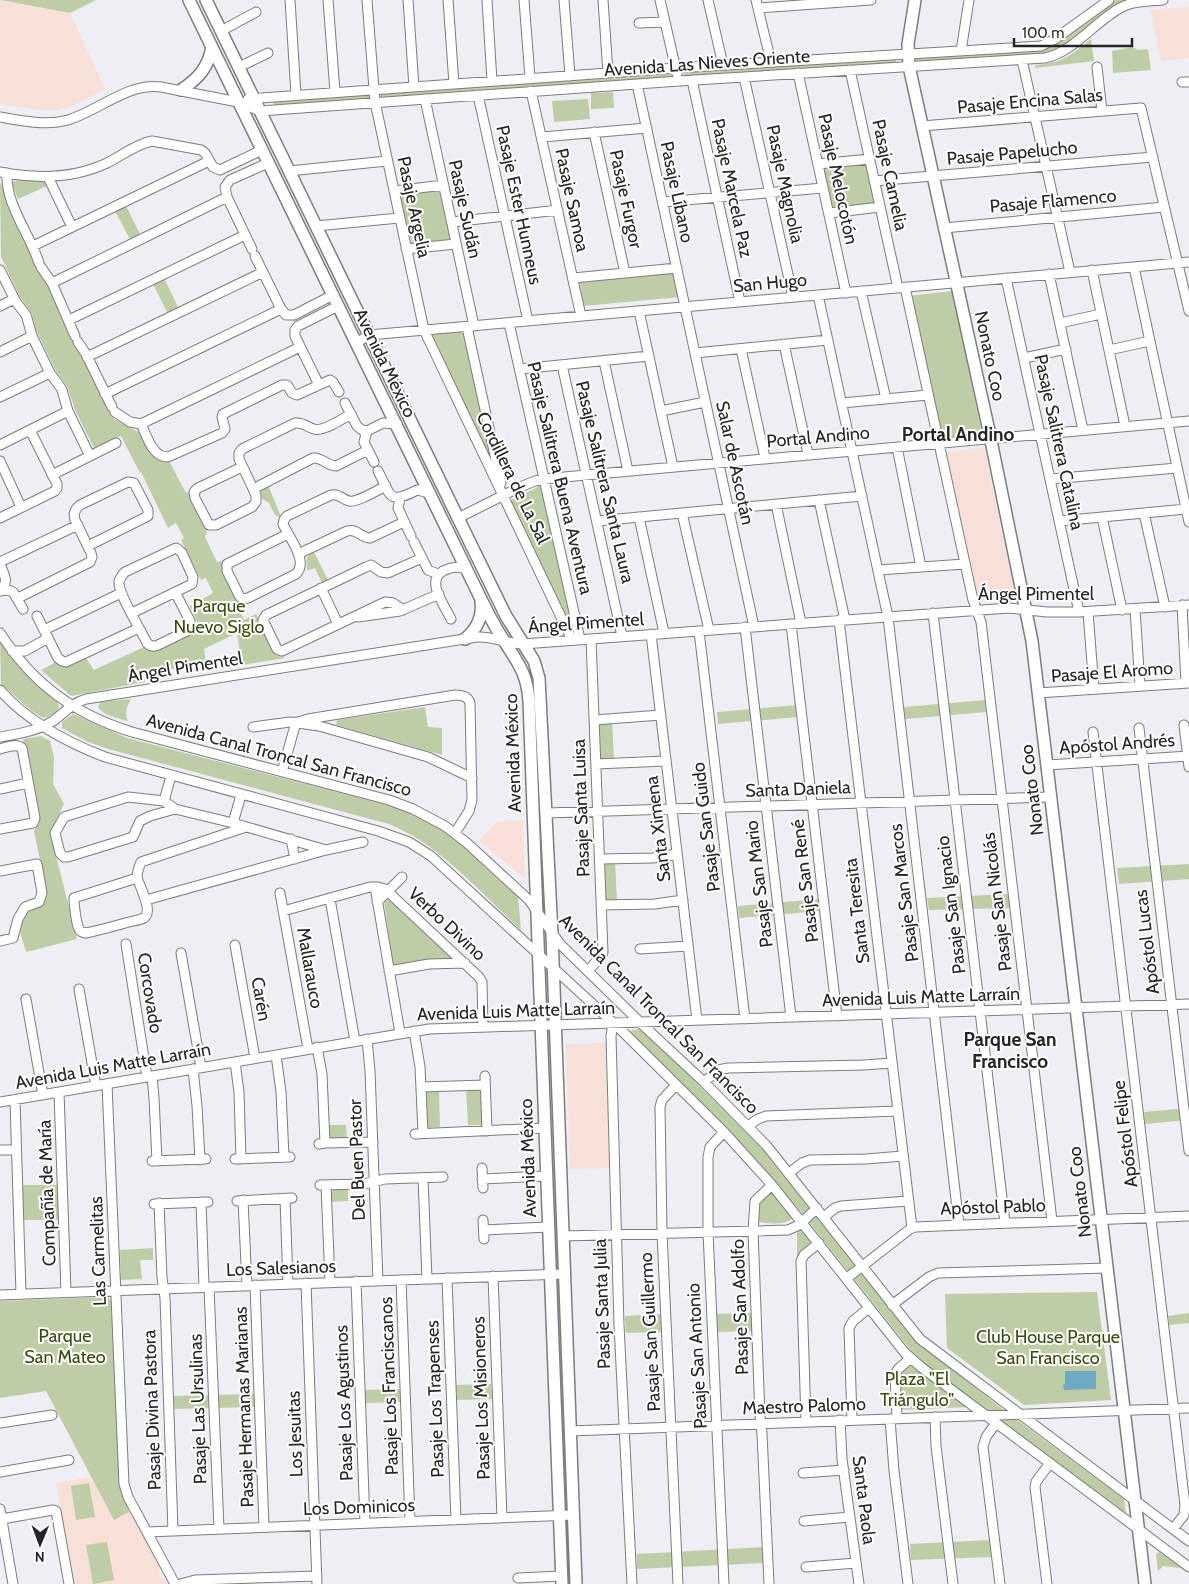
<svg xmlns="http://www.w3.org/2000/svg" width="1189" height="1584" font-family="Cabin,sans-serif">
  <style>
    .commercial { fill: #f9deda }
    .education { fill: #f8dfd8 }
    .green { fill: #bfcda6 }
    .water { fill: #70a9c6 }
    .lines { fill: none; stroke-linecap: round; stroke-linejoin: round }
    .minor-casing { stroke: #7c7c81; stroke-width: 11 }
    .major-casing { stroke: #7c7c81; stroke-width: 14 }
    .minor { stroke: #fff; stroke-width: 9 }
    .major { stroke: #fff; stroke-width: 11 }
    .labels { text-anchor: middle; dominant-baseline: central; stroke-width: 4; stroke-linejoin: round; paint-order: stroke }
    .street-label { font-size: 18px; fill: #252527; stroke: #fff }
    .park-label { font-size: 18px; fill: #3a4a10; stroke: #fff }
    .neighbourhood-label { font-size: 19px; font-weight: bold; fill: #252527; stroke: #fff }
  </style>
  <rect width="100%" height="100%" fill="#eeeef4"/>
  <path class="commercial" d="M523 820 525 879 479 840 496 822Z"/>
  <path class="education" d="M0 1 70 13 105 89 70 107 57 110H40L0 104Z
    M1189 7V58L1161 61 1150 10Z
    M984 448 1016 598 979 601 946 452Z
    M607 1043 610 1168 570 1169 566 1044Z
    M92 1477 114 1520 129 1512 136 1521 161 1567 159 1573 163 1580 170 1584H74L56 1483Z"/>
  <path class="green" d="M0 0H96L70 13Z
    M1116 0H1132L1122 2 1052 54 919 63 915 62V57H918L1044 50 1052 47Z
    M1091 39 1094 61 1035 68V65C1064 63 1069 56 1091 39Z
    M1133 47 1138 50 1148 49 1151 70 1113 73 1112 51Z
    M896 58V64L686 77 684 75 685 71Z
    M670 71 672 74 670 78 377 99 375 93Z
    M613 92 614 108 591 109V93Z
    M372 93V99L275 107 273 102Z
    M588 99 590 119 554 122 552 101Z
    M865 162 868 164 876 205 834 210 830 208 822 169 823 166Z
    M18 180 45 181 47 186 18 199 12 183 14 181Z
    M0 182 30 250 35 267 51 290 68 324 109 412 114 419 142 434 153 456 163 461 168 459 186 493 188 492 207 532 205 537 217 562 221 561 241 604 238 606 244 620 256 614 278 654 285 658 242 665 237 633 204 649 206 663 201 665 143 673 145 682 71 696 41 670 56 662C70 668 74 664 86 658L94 670 144 647 155 649 160 648 194 632 198 624 190 606 213 593 206 578 201 580 181 540 184 538 176 523 168 528 141 472 140 473 121 436 94 448 76 412 67 386 56 371 36 330 32 314 20 297 1 257Z
    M439 190 452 239 412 245 399 194Z
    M126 206 141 236 131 241 115 211Z
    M675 270 680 297 584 306 579 279Z
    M164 278 179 309 168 314 153 284Z
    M952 291 982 434 941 438 909 296Z
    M464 331 495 471 427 333Z
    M544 484 573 625 569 627 507 502Z
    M268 485 282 519 275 515 269 503 262 499 261 490Z
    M314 552 328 580 322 583 315 568 307 571C307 561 304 557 314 552Z
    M0 638 27 675 57 701 59 707C56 714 51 716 43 718L33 712 1 684Z
    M131 699C127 707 124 712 128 721 118 718 103 716 98 707L100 702Z
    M985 700 986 712 905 719 904 707Z
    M798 705 799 717 718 724 717 712Z
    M425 707 428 727 442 728V755L336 725 337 720Z
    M73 714 127 738 380 803C398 809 417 814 433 824 462 842 492 873 518 896L521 930C481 893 439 844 389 824L112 750 88 742 62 728V722Z
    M612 720 614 760 599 761 596 721Z
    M41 736 50 741 54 758 53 784 64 804 50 832 77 939 26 952 19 928 26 909 42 904 46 898V890L34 831 39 820 23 739Z
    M615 860 617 902H605L603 861Z
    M1189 864V879L1119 884 1117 868Z
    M1009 894 1010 908 929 910 927 898Z
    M818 899 819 911 739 918 738 906Z
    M390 900 454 960 393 966 384 901Z
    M642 1028 772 1158 911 1336 1001 1408 1124 1499 1126 1514 916 1357 801 1212 759 1164 727 1129 626 1032Z
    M482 1087 483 1125H468L466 1088Z
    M425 1091H439L440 1127 427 1128Z
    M1189 1108V1120L1145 1124 1144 1112Z
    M329 1125H346L347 1138 329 1139Z
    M22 1185H60L61 1220H22Z
    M348 1187V1201L330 1202V1188Z
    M770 1189 793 1218C783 1226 770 1223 758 1222V1200Z
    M801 1227 813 1243 797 1257V1232H793Z
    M153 1248V1260H140L142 1279 121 1280 120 1250Z
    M1097 1292 1111 1400 1024 1405 947 1348 945 1294Z
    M108 1297 111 1300 121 1487 129 1512 114 1520 46 1391 0 1398V1301Z
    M752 1313 753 1331 717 1332V1314Z
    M1189 1313V1323L1169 1325 1168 1316Z
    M661 1314V1332L626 1333 625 1316Z
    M910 1362 969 1407 898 1410 897 1376Z
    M491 1384 492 1399 456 1400V1385Z
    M402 1389 403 1402 365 1403V1390Z
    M257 1394V1407L172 1409V1396Z
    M89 1483 95 1517 76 1520 71 1486Z
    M991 1540 992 1557 911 1560 910 1544Z
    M107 1542 114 1580 93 1584 86 1545Z
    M764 1547 765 1563 637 1569V1554Z
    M1159 1552 1181 1568 1163 1566 1158 1571 1156 1554Z"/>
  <path class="water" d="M1065 1371H1096V1389L1064 1390 1063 1385 1065 1384Z"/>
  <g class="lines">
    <defs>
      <path id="minor" d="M290 0 296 95
        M328 0 335 92
        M367 0 375 102 424 330 572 640
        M408 0 414 87
        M448 0 454 84
        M487 0 492 81
        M524 0 530 78
        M564 0 570 76
        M603 0 608 73
        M660 0 677 74
        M708 0 723 65
        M756 0 771 62
        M758 8 871 0
        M639 23 665 22
        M221 31 256 12
        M961 51 969 0
        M1022 60 1070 272
        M239 67 268 53
        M1097 67 1102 111
        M850 70 898 288
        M798 73 846 293
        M744 77 793 297
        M692 80 740 302
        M1182 82H1189
        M637 84 754 627
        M531 91 581 316
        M478 95 528 321
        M248 99 676 68 1041 46 1055 39 1109 0
        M425 99 474 326
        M0 117C23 121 46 126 68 120 100 110 127 83 161 87L238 102 260 111 679 81 1045 58C1073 53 1096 20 1122 7 1134 1 1149 1 1163 0
        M922 126 1141 108 1189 311
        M594 132 625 273
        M542 137 647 128
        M818 164 870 159
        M289 171 387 161
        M0 172C36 179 73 179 107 163 121 156 136 144 152 141L201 150 205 153 213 167 220 170 262 150
        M7 173C5 204 30 234 39 263
        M48 177 72 227
        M874 181 1153 157
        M394 191 444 185
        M663 202 823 188
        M829 213 880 207
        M452 222 558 210
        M316 226 399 218
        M944 228 1164 207
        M33 246 209 161
        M252 249 227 197 225 187 230 180 268 163
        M406 249 456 244
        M255 256 281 309 286 315H294L333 295
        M41 267 52 283 75 336
        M1134 267 1189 522
        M0 270 16 302 26 315
        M1092 270 1125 426
        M1049 274 1083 430
        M573 278 677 268
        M1006 278 1079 612
        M52 283 227 197
        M905 287 973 600 981 622 1052 1221
        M861 291 886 399
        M818 295 888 617 959 1225
        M0 306 14 299
        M639 311 673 467
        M27 318 32 336 50 373 61 388
        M69 320 245 235
        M509 323 580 639
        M1060 323 1101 314
        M467 327 501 483
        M78 342 86 354 112 407
        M356 343 369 335 1189 262
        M784 344 808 454
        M741 349 765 458
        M1109 350 1150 341
        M0 352 32 336
        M695 353 828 340
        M87 357 263 272
        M1024 358 1066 349
        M604 361 628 471
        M562 365 622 636
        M520 369 649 356
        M319 385 295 336V330L298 326 338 306
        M62 390 68 411 90 456
        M105 394 281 309
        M0 397 50 373
        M345 403 357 426 362 430 367 431 383 423 397 424
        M842 403 928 395
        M661 411 705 402
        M115 412 130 422 141 424 300 347
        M141 424C147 436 152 457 168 457L222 433 225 429 222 417 223 414 282 385H287L292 393 297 395 330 380 333 382 339 392
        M367 431 364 442 374 462
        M0 445 68 411
        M897 447 921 567
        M0 461 21 507
        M242 467 198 488 194 492 195 498 209 525H216L252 507 256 502V495L239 459V453L242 449 295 423C304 422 306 427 314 429 323 432 342 419 351 414
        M378 471C391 496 388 505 417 490L430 493
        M52 475 116 443
        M1051 479 1177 468
        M253 489 313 458C322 457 327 466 336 466L368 450
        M400 498 398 508 411 536
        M819 500 845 620
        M776 504 801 623
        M682 513 709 630
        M1144 513 1165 607
        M639 517 664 633
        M1102 517 1122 610
        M0 518 55 491 57 488V484L30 430
        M458 518 520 487 535 481 553 478 1189 421
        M597 521 862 496
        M1060 521 1186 509
        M288 534 227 564V571L240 597 244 599 248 598 296 574C309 561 289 538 283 524L284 520 287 516 331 495C339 493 341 499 349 501 356 503 378 490 386 486
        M414 542 428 570 438 574
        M298 554 347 531C357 528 361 538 370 538L404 522
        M0 562 78 525
        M0 564C4 575 10 582 0 590
        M878 570 965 564
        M321 588 338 624
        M0 591 8 590 13 592 23 609
        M18 598 90 562 92 557 91 553 75 520C73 514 75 509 80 505L128 482 134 483 148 510V516L88 546
        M1182 605 1186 683
        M1135 609 1140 686
        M403 610 393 603 385 602 282 651 277 649 263 620 266 615 366 567 371 565 381 572 388 573 422 558
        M1088 612 1094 689
        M132 613 192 584 193 577 182 553 179 550 176 548 125 572C122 575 120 577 119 582 118 594 141 630 147 643 150 646 154 647 158 645L187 631 190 627V621L175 592
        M933 613 1005 1223
        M37 616 58 658 62 661 66 662 139 628
        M358 617 400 611 439 594
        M451 619C445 606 425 581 443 571 452 567 457 566 466 569
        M839 620 912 1228
        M791 624 837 1016
        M745 627 791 1017
        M44 630 121 593
        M699 631 745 1019
        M0 633C33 684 74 714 132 732L389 800 413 809 445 826 467 843 529 900 560 944 647 1029 704 1082 766 1145 920 1339 1189 1541
        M651 634 697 1020
        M12 651H25L48 638
        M0 690C28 722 66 742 105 757L378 831 409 842 431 856 620 1029 724 1132 772 1185 905 1353 921 1367 1189 1567
        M1038 693 1189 683
        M594 720 661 715
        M298 722 308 719 455 695C462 695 468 696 470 703L472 800 469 811 455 833
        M1184 725 1189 767
        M253 727 290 722 319 726 428 757 472 778
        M1139 728 1189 1151
        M1093 732 1185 1505 1184 1515 1173 1529
        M0 737C18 734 37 731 53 721 64 713 72 703 86 699L477 637C494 636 507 644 523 644L1009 608 1047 612H1079L1189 605
        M0 749C7 747 16 743 22 748L35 818 33 823 0 829
        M596 764 666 761
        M1047 765 1189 756
        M282 772 296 722
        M0 789 28 783
        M164 801 171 776
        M175 809 150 816 140 821 133 837 68 857H64L60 853 55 833 64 817 128 797 164 801 175 809 233 823 326 850
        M547 813 1051 797
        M233 823 241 795
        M291 839 295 859
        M600 859 653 858 677 854
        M0 871 37 864 42 893 39 902 25 907 18 919 13 938 0 941
        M137 878 74 898C74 905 76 922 79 929 81 933 83 932 86 933 100 930 115 926 129 922 133 921 140 920 144 918 154 911 139 886 137 877 137 872 139 867 141 862L246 827
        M375 887 400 1033
        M280 893 308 1049
        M330 899 355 1041
        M146 900 326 850 363 842
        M377 902 402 877
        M601 905 655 904 683 900
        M283 911 370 887H378L385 889 479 977 482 982 483 1027
        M126 944 147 1077
        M235 945 255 1058
        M640 949 688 946
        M181 953 201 1067
        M389 971 429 964 465 963
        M588 971 602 955 603 952 591 639
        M79 989 96 1086
        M26 999 43 1095
        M613 1023 611 1036 619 1325 632 1584
        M414 1031 420 1067 423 1133
        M367 1039 370 1071 378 1281
        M317 1047 322 1074 325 1143
        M276 1055 281 1092 284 1157
        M235 1062 239 1092 241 1159
        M193 1069 197 1106 200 1160
        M152 1076 154 1098 157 1161
        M485 1076 487 1131
        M704 1082 718 1070 728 1068 863 1065 892 1063
        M107 1084 124 1484 128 1497 175 1584
        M676 1085 662 1100 660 1107 662 1233 678 1584
        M421 1087 485 1085
        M59 1092 66 1292
        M15 1100 21 1294
        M0 1102 429 1029 1189 1004
        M748 1126 758 1119 766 1116 898 1111
        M415 1134 545 1128
        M319 1144 325 1143 373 1142
        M0 1150H16
        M235 1159 290 1157
        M152 1161 206 1159
        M482 1168 483 1188
        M789 1173 802 1163 810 1160 866 1159 903 1156
        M423 1178 427 1279
        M482 1179 546 1176
        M320 1185 364 1184 385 1179 443 1177
        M326 1185 330 1282
        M285 1199 288 1284
        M243 1200 247 1286
        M237 1201 292 1198
        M201 1202 204 1287
        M159 1203 162 1278 165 1298 173 1531
        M154 1204 208 1202
        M824 1217 835 1208 841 1206 908 1201
        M483 1220 484 1239
        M484 1230 548 1227
        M563 1236 788 1230 799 1225 817 1208
        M493 1276 502 1518
        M447 1278 456 1520
        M847 1278 910 1229 915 1227 1189 1216
        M401 1280 410 1521
        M356 1281 365 1523
        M306 1283 317 1584
        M255 1285 264 1527
        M209 1287 219 1529
        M0 1295 564 1274
        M892 1305 929 1277 938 1273 1107 1268
        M935 1417 936 1446 953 1584
        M897 1418 895 1375 898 1369 911 1358
        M890 1419 894 1471 908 1584
        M840 1420 842 1459 859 1584
        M852 1420 849 1328 853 1321 869 1308
        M806 1422 801 1261 804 1255 819 1243
        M0 1423 52 1415
        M996 1423 986 1437 983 1447 1000 1584
        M570 1431 1189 1408
        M0 1472 69 1460
        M803 1473 844 1470
        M0 1509 13 1584
        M2 1519 53 1510 56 1511 69 1584
        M804 1521 850 1517
        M147 1532 573 1515
        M806 1567 856 1563
        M518 1578 561 1576
        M180 1584 195 1580 317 1576
        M724 1584 708 1232V1157L710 1147 724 1132
        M769 1584 762 1434 760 1416 753 1231 755 1201 772 1185
        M1047 1584 1035 1487 1036 1482 1050 1463"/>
      <path id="major" d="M189 0 480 597C487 611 494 626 503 639 517 662 527 672 529 701L562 1584
        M206 0 458 518 506 616 534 661 539 678 552 934 576 1584
        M915 0 908 44 909 66 989 431 1032 641 1145 1584
        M181 90C198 79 208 68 212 47
        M465 639C477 629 483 616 481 601"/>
    </defs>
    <use href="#minor" class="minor-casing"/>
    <use href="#major" class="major-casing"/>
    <use href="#minor" class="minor"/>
    <use href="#major" class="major"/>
  </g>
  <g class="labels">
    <g class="street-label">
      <text transform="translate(707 63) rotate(-4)">Avenida Las Nieves Oriente</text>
      <text transform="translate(1030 101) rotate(-5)">Pasaje Encina Salas</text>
      <text transform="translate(1012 153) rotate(-5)">Pasaje Papelucho</text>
      <text transform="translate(890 175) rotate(78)">Pasaje Camelia</text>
      <text transform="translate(838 179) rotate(78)">Pasaje Melocotón</text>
      <text transform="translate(785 184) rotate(78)">Pasaje Magnolia</text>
      <text transform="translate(732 188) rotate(78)">Pasaje Marcela Paz</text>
      <text transform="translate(677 192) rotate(78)">Pasaje Líbano</text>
      <text transform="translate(626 199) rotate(78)">Pasaje Furgor</text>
      <text transform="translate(572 200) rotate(78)">Pasaje Samoa</text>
      <text transform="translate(1053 201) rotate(-5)">Pasaje Flamenco</text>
      <text transform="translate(519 205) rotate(78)">Pasaje Ester Hunneus</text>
      <text transform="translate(414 207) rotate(78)">Pasaje Argelia</text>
      <text transform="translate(465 209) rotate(78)">Pasaje Sudán</text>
      <text transform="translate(770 283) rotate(-5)">San Hugo</text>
      <text transform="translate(990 356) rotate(78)">Nonato Coo</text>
      <text transform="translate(385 363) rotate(64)">Avenida México</text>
      <text transform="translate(818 437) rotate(-5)">Portal Andino</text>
      <text transform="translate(1059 442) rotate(78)">Pasaje Salitrera Catalina</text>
      <text transform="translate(735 463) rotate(78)">Salar de Ascotán</text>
      <text transform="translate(513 478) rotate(64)">Cordillera de La Sal</text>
      <text transform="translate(560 478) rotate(77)">Pasaje Salitrera Buena Aventura</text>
      <text transform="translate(605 482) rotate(77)">Pasaje Salitrera Santa Laura</text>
      <text x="1036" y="594">Ángel Pimentel</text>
      <text transform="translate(586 623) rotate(-4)">Ángel Pimentel</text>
      <text transform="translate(185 667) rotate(-9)">Ángel Pimentel</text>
      <text transform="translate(1112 672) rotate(-4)">Pasaje El Aromo</text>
      <text transform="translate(1117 744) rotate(-4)">Apóstol Andrés</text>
      <text transform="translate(513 753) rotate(-92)">Avenida México</text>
      <text transform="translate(279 755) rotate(15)">Avenida Canal Troncal San Francisco</text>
      <text transform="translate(798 789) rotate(-2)">Santa Daniela</text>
      <text transform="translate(1032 790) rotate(-97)">Nonato Coo</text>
      <text transform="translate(581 808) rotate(-92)">Pasaje Santa Luisa</text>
      <text transform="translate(706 827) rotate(-97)">Pasaje San Guido</text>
      <text transform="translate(658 829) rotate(-97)">Santa Ximena</text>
      <text transform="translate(805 881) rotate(-97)">Pasaje San René</text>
      <text transform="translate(759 884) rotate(-97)">Pasaje San Mario</text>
      <text transform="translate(904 893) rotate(-97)">Pasaje San Marcos</text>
      <text transform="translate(997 902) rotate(-97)">Pasaje San Nicolás</text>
      <text transform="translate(951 905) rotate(-97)">Pasaje San Ignacio</text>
      <text transform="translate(857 911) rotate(-97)">Santa Teresita</text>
      <text transform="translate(447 924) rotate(43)">Verbo Divino</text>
      <text transform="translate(1147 942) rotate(-97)">Apóstol Lucas</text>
      <text transform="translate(310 968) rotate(80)">Mallarauco</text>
      <text transform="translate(150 993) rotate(81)">Corcovado</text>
      <text transform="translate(921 997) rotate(-2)">Avenida Luis Matte Larraín</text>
      <text transform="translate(261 999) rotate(80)">Carén</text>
      <text transform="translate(516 1011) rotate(-2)">Avenida Luis Matte Larraín</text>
      <text transform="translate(659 1014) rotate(45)">Avenida Canal Troncal San Francisco</text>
      <text transform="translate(113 1066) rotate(-10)">Avenida Luis Matte Larraín</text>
      <text transform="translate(1125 1134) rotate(-97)">Apóstol Felipe</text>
      <text transform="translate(528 1158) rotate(-92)">Avenida México</text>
      <text transform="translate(357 1160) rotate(-92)">Del Buen Pastor</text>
      <text transform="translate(1080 1192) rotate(-97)">Nonato Coo</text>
      <text transform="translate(47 1193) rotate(-92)">Compañía de María</text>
      <text transform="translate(993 1207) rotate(-2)">Apóstol Pablo</text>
      <text transform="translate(98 1251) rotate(-92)">Las Carmelitas</text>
      <text transform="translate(281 1268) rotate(-2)">Los Salesianos</text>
      <text transform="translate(602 1304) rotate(-92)">Pasaje Santa Julia</text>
      <text transform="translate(740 1307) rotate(-92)">Pasaje San Adolfo</text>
      <text transform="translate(650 1332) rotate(-93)">Pasaje San Guillermo</text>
      <text transform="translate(697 1356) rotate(-93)">Pasaje San Antonio</text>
      <text transform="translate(389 1386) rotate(-92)">Pasaje Los Franciscanos</text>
      <text transform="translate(481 1398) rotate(-92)">Pasaje Los Misioneros</text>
      <text transform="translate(435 1399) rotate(-92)">Pasaje Los Trapenses</text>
      <text transform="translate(344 1403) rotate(-92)">Pasaje Los Agustinos</text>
      <text transform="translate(804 1406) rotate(-2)">Maestro Palomo</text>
      <text transform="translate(244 1407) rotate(-92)">Pasaje Hermanas Marianas</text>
      <text transform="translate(198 1409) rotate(-92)">Pasaje Las Ursulinas</text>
      <text transform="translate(152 1410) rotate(-92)">Pasaje Divina Pastora</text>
      <text transform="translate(295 1434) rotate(-92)">Los Jesuitas</text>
      <text transform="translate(864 1500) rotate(83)">Santa Paola</text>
      <text transform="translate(359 1507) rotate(-2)">Los Dominicos</text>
    </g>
    <g class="park-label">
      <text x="219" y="606">Parque<tspan x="219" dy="21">Nuevo Siglo</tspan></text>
      <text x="65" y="1336">Parque<tspan x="65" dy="21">San Mateo</tspan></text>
      <text x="1048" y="1337">Club House Parque<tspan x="1048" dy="21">San Francisco</tspan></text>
      <text x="917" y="1379">Plaza "El<tspan x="917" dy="21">Triángulo"</tspan></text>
    </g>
    <g class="neighbourhood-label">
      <text x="958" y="434">Portal Andino</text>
      <text x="1010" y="1039">Parque San<tspan x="1010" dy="22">Francisco</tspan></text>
    </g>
  </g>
  <g transform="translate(40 1544) rotate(181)" stroke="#ffffff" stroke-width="4" paint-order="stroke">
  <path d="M0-4L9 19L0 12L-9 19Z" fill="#252527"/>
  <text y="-8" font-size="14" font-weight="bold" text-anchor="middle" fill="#252527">N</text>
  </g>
  <path d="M1014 38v8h118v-8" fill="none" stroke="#252527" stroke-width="2.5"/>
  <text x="1022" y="38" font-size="15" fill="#252527" stroke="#ffffff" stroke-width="4" paint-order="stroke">100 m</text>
</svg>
